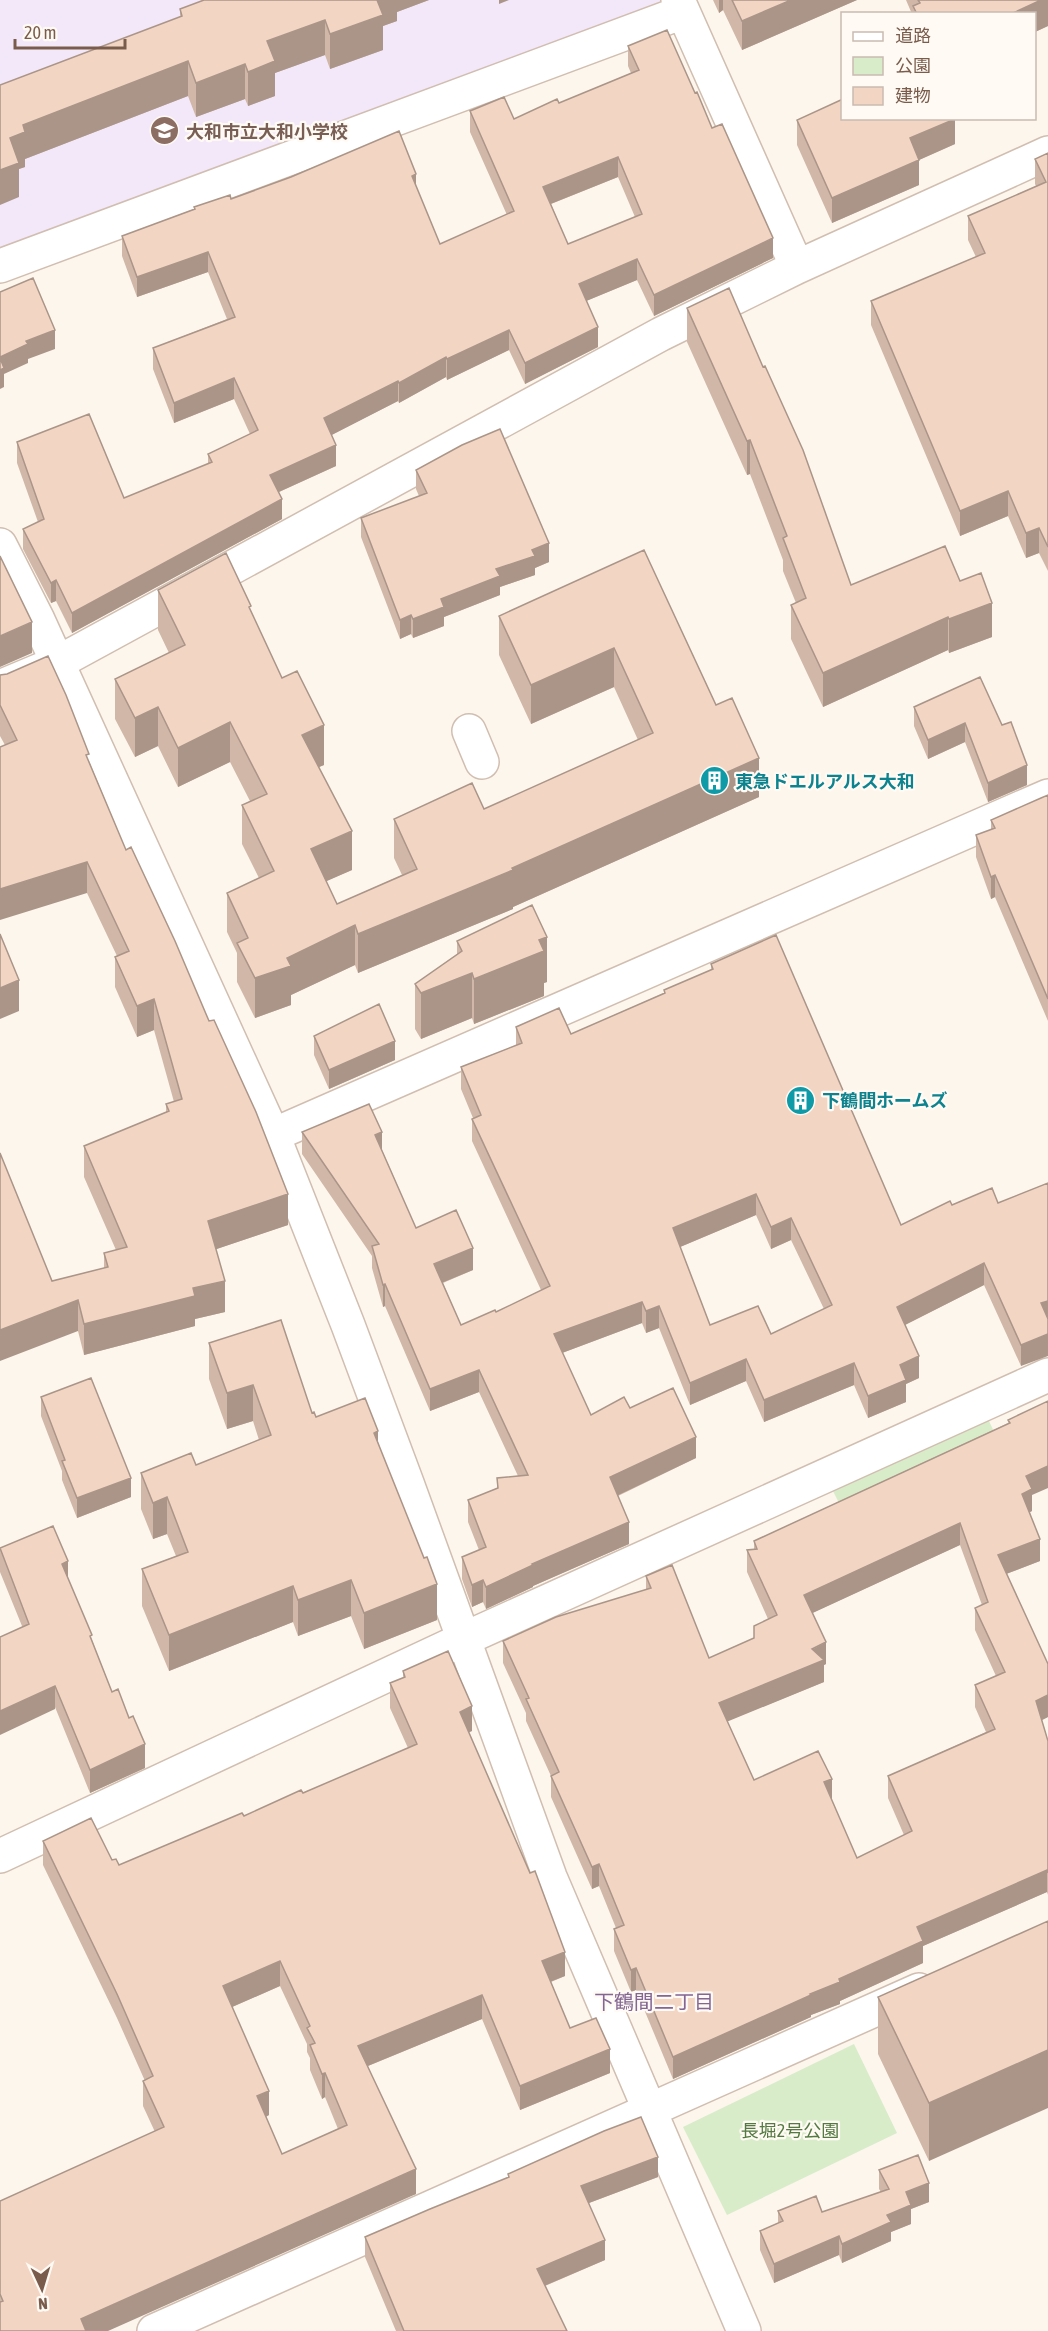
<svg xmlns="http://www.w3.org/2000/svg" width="1048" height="2331" font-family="'Asap Condensed','Noto Sans JP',sans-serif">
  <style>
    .education { fill: #f3e8fa }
    .green { fill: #d8ecc9 }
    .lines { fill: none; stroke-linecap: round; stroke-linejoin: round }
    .minor-casing { stroke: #d1beb0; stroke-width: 36 }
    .minor { stroke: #fff; stroke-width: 33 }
    .wall { fill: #d1b7a8; fill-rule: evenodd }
    .shaded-wall { fill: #aa9588 }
    .building { fill: #f3d5c3; stroke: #aa9588; stroke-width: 1.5; fill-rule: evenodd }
    .labels { text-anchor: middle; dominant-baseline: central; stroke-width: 4.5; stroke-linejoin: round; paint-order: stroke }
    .education-label { font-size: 18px; font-weight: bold; fill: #785e54; stroke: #fffaf3; text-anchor: start }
    .culture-label { font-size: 18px; font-weight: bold; fill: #0d838f; stroke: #fffaf3; text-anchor: start }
    .park-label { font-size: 18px; fill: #537a41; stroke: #fffaf3 }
    .neighbourhood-label { font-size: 20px; fill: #846695; stroke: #fffaf3 }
  </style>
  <rect width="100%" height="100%" fill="#fdf6ec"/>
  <path class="education" d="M0 0H664L661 10 0 253Z"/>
  <path class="green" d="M988 1419 998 1440 843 1511 832 1489Z
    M854 2044 897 2133 727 2215 683 2127Z"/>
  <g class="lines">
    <defs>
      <path id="minor" d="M678 0 797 267
        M0 266 683 12
        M0 545 38 620 273 1135 348 1325 407 1483 550 1877 744 2331
        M0 687 57 663 661 334 797 267 1048 153
        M469 731 482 762
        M273 1135 1048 796
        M0 1856 464 1639 1048 1375
        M154 2331 919 1990"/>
    </defs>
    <use href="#minor" class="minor-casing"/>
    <use href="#minor" class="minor"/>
  </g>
  <path class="wall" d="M204 0H429L397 12V21L383 26V50L330 69 325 55 275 73V96L248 106 245 99 196 117 188 96 25 159V167L19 169V197L0 85 180 17V9Z
    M713 0H857L742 50 723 10 719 13Z
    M906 0H1048V26L1035 32V14H912Z
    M628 46 695 93 773 258 654 316 637 280 586 301 598 347 525 384 509 350 447 380 446 377 399 403 398 401 331 435 336 466 279 492 282 519 72 633 56 601 51 603 23 549V529L38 522 17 463V442L124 498 208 464V454L250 434 234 399 174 423 153 369V348L227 319 208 272 137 297 122 256V236L194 209V207L231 199 416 186 440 244 507 215 470 132V111L514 119 559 103 631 73 628 66ZM618 177 635 217 568 244 551 204Z
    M797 120 955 144 919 160V185L832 223 797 145Z
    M1048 153V571L1039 553 1026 558 1008 516 960 536 871 325V301L976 257 968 240V216L1036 186 1035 184V159Z
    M687 308 851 585 960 581 992 637 949 653 948 650 823 707 791 639V605L796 603 783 571V560L750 474 747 475 687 342Z
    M416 470 549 562 535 568V575L500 587V595L444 617V626L413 638 411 634 400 639 361 537V518L419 496 416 489Z
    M644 550 759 797 513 907V909L358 973 355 965 291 995V1005L255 1018 237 982V953L227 932V893L259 878 242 844V805L250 801 230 762 178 787 158 746 135 757 115 719V679L169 653 158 630V590L251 612 282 678 324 765 319 767 352 870 326 881 337 904 402 875 394 858V819L484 809 638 740 614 687 531 724 499 655V616Z
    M0 675 89 761 126 850 288 1225 216 1249 225 1312 195 1319V1326L84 1355 78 1331 52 1281 104 1268V1253L116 1250 84 1177V1146L166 1112V1104L174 1102 154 1030 137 1037 115 987V957L117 956 87 893 0 736Z
    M980 677 1027 785 988 802 965 742 928 759 914 726V707Z
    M1048 795V1021L995 897 991 899 976 857V835L991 830V820Z
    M457 941 547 982 544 983V996L474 1024 472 1018 421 1039 415 1029V984L457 954Z
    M711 964 901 1225 952 1205 998 1203 1048 1183 1021 1366 984 1285 905 1325 919 1378 906 1384V1402L868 1418 854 1385 764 1422 746 1381 690 1405 659 1328 646 1333 642 1323 562 1353 591 1415 630 1408 696 1458 618 1496 629 1544 533 1586V1587L486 1609 483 1602 472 1607 462 1579V1557L479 1550 468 1522V1500L497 1488V1478L518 1476 479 1392 430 1411 385 1306 383 1307 372 1268V1256L302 1154V1132L382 1150 416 1228 473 1270 443 1283 461 1325 496 1312 541 1290 472 1141V1119L473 1118 461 1089V1067L516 1045V1027L571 1034 664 993V990L711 970ZM756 1215 771 1249 791 1240 824 1309 771 1334 710 1325 680 1247Z
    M314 1036 395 1060 329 1089 314 1055Z
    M209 1343 316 1417 378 1442 437 1620 364 1649 351 1616 298 1636 293 1622 169 1671 142 1606V1569L176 1556 167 1534 153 1539 141 1509V1473L196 1465 259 1440 253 1421 227 1429 209 1379Z
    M41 1397 131 1497 77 1518 62 1480V1471L41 1416Z
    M1008 1420 1032 1495V1511L1030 1512 1040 1561 1006 1574 1048 1717 1042 1720 1048 1741V1895L1047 1892 923 1946V1963L840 2001V2004L811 2015V2017L673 2079 636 1990 631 1992 614 1951V1929L616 1928 599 1886 592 1889 551 1797V1776L526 1721V1713L503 1663V1641L646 1590V1576L709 1658 754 1638 768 1619 747 1572V1550H754V1541L1008 1423ZM960 1545 982 1605 975 1608V1630L996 1676 975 1685V1707L986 1732 888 1776V1798L904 1835 857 1858 832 1801 754 1780 727 1721 824 1682V1665L826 1664 812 1613Z
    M0 1548 68 1578 112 1692 145 1768 90 1793 0 1572Z
    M403 1671 472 1731 469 1732 565 1976 551 1982 570 2028 610 2073 520 2110 482 2019 368 2066 416 2194 0 2331V2201L155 2132 143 2106V2081H145L117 2018 43 1865V1841L112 1860 119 1865 303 1793 408 1748 390 1708V1683L403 1678ZM280 1986 307 2044V2052L310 2058V2070L322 2099 325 2097 338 2129 282 2154 266 2117 269 2115 232 2007Z
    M1048 1921 929 2161 878 2054V1997Z
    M879 2170 929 2202 911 2209V2224L891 2232V2241L842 2263 839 2255 774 2283 760 2250V2231L778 2223V2211L822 2212 881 2192 879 2189Z
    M508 2174 658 2177 589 2203 605 2260 545 2286 567 2331H396L365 2257V2237L508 2178Z"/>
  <path class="shaded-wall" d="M375 0H429L397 12V21L383 26V50L330 69V34Z
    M499 0H509L499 4Z
    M719 0H723V10L719 13Z
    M791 0H857L742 50V21Z
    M1041 0H1048V26L1035 32V14H1011Z
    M325 20V55L275 73V96L248 106V72L267 41Z
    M188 61V96L25 159V167L19 169V197L0 205V170L10 138 23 125Z
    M245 64V99L196 117V83Z
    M955 119V144L910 164V138Z
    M618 157V177L543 207V187Z
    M919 160V185L832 223V198Z
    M416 174V195L412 176Z
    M773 238V258L654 316V295Z
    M208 252V272L137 297V277Z
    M637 259V280L579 304V284Z
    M598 327V347L525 384V363Z
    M55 330V349L28 359V363L4 374V387L0 389V357L26 341Z
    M509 330V350L447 380V359Z
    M446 357V377L399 403V383Z
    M234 378V399L174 423V403Z
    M398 381V401L324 439V418Z
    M750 440V474L747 475V441Z
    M336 445V466L270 496V475Z
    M1008 491V516L960 536V511Z
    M282 499V519L72 633V613Z
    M1039 528V553L1026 558V533Z
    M549 543V562L535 568V575L500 587V595L444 617V626L413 638V619L441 599 532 550Z
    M56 580V601L51 603V583Z
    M992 603V637L949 653V619Z
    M411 615V634L400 639V620Z
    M948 617V650L823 707V673Z
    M32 622V653L0 667V636Z
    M614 648V687L531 724V685Z
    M158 707V746L135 757V718Z
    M230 722V762L178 787V748Z
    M965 723V742L928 759V740Z
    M324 725V765L302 774V735Z
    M759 758V797L513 907V909L358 973V934L512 868Z
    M1027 765V785L988 802V783Z
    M352 831V870L311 888V849Z
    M87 862V893L0 920V889Z
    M995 875V897L991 899V877Z
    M355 925V965L291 995V1005L255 1018V978L287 958Z
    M547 937V982L544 983V996L474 1024V979L539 940Z
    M472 973V1018L421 1039V993Z
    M19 980V1011L0 1019V988Z
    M154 999V1030L137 1037V1006Z
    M395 1041V1060L329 1089V1070Z
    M382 1132V1154L375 1135Z
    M288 1194V1225L208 1252V1221Z
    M756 1194V1215L673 1250V1228Z
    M791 1218V1240L771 1249V1227Z
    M473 1248V1270L434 1286V1264Z
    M984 1263V1285L897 1329V1307Z
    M225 1281V1312L195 1319V1326L84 1355V1324L193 1288Z
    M385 1284V1306L383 1307V1285Z
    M78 1300V1331L0 1361V1330Z
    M1048 1301V1323L1041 1303Z
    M642 1302V1323L554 1356V1334Z
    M659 1306V1328L646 1333V1311Z
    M1048 1334V1356L1021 1366V1345Z
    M919 1356V1378L906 1384V1402L868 1418V1396L900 1365Z
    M746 1359V1381L690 1405V1383Z
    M854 1363V1385L764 1422V1400Z
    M479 1370V1392L430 1411V1389Z
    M253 1385V1421L227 1429V1393Z
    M378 1431V1467L374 1433Z
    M696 1437V1458L610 1499V1477Z
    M1048 1466V1488L1032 1495V1511L1022 1516V1494L1026 1476Z
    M131 1478V1497L77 1518V1498Z
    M167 1497V1534L153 1539V1503Z
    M629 1522V1544L533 1586V1587L486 1609V1587L532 1564Z
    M960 1523V1545L804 1617V1595Z
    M1040 1539V1561L998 1577V1555Z
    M68 1561V1585L62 1564Z
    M351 1580V1616L298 1636V1600Z
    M483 1580V1602L472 1607V1585Z
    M437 1584V1620L364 1649V1613Z
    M293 1586V1622L169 1671V1635Z
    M826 1642V1664L824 1665V1682L719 1725V1703Z
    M55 1686V1709L0 1735V1711Z
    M1048 1695V1717L1036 1723V1701Z
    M472 1706V1731L460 1736V1712Z
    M145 1744V1768L90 1793V1770Z
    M832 1779V1801L824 1782Z
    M599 1864V1886L592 1889V1867Z
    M1047 1870V1892L923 1946V1963L840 2001V2004L811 2015V2017L673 2079V2057L839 1979 917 1927Z
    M565 1952V1976L542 1985V1961Z
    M280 1961V1986L223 2011V1986Z
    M636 1968V1990L631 1992V1970Z
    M482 1995V2019L358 2070V2046Z
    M610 2049V2073L520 2110V2086Z
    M1048 2050V2108L929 2161V2103Z
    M325 2073V2097L322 2099V2074Z
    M269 2091V2115L257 2121V2096Z
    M658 2157V2177L581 2206V2186Z
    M416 2169V2194L108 2331H81V2319Z
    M929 2183V2202L911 2209V2224L891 2232V2241L842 2263V2244L887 2215 906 2192Z
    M839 2236V2255L774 2283V2264Z
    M605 2240V2260L537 2289V2269Z"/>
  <path class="building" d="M204 0H377L383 15 330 34 325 20 267 41 275 61 248 72 245 64 196 83 188 61 23 125 25 132 10 138 19 163 0 170V85L182 16 180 9Z
    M732 0H791L742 21Z
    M918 0H1041L1011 14H917L913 6 920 3Z
    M667 30 695 93 697 92 712 128 722 124 773 238 654 295 637 259 579 284 598 327 525 363 509 330 447 359 446 357 399 383 398 381 324 418 336 445 270 475 282 499 72 613 56 580 51 583 23 529 44 519 17 442 89 414 124 498 212 462 208 454 258 430 234 378 174 403 153 348 235 317 208 252 137 277 122 236 195 209 194 207 230 195 231 199 291 177 399 131 416 174 412 176 440 244 514 211 470 111 504 97 514 119 557 99 559 103 639 70 628 46ZM618 157 642 214 568 244 543 187Z
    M843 99V118L955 119 910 138 919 160 832 198 797 120Z
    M1048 153V547L1039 528 1026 533 1008 491 960 511 871 301 985 253 968 216 1046 182 1035 159Z
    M33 278 55 330 26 341 28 344 0 357V292Z
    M729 288 763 367 765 366 803 450 851 585 945 546 960 581 981 573 992 603 949 619 948 617 823 673 791 605 806 598 783 538 787 536 750 440 747 441 687 308Z
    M0 358 4 368 0 370Z
    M500 429 549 543 532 550 535 556 496 569 500 576 441 599 444 607 413 619 411 615 400 620 361 518 427 493 416 470 462 445Z
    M644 550 716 705 732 698 759 758 512 868 513 870 358 934 355 925 287 958 291 966 255 978 237 943 248 938 227 893 274 871 242 805 267 794 230 722 178 748 158 707 135 718 115 679 185 645 158 590 226 553 251 606 249 607 282 678 297 671 324 725 302 735 352 831 311 849 337 904 417 869 394 819 472 783 484 809 653 733 614 648 531 685 499 616Z
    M0 556 32 622 0 636Z
    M48 656 66 695 89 754 86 755 126 850 131 847 175 941 209 1021 214 1020 256 1112 288 1194 208 1221 225 1281 193 1288 195 1296 84 1324 78 1300 0 1330V1153L52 1281 108 1267 104 1253 127 1247 84 1146 169 1111 166 1104 182 1099 154 999 137 1006 115 957 129 951 87 862 0 889V747L17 740 0 705V675L7 674Z
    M980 677 1002 725 1011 722 1027 765 988 783 965 723 928 740 914 707Z
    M1048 795V999L995 875 991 877 976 835 995 828 991 820 1041 798Z
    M532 905 547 937 539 940 544 951 474 979 472 973 421 993 415 984 462 951 457 941Z
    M0 934 19 980 0 988Z
    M776 935 901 1225 950 1201 952 1205 992 1188 998 1203 1048 1183V1301L1041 1303 1048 1319V1334L1021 1345 984 1263 897 1307 919 1356 900 1365 906 1380 868 1396 854 1363 764 1400 746 1359 690 1383 659 1306 646 1311 642 1302 554 1334 591 1415 624 1397 630 1408 673 1388 696 1437 610 1477 629 1522 532 1564 533 1565 486 1587 483 1580 472 1585 462 1557 486 1547 468 1500 498 1488 497 1478 528 1475 479 1370 430 1389 385 1284 383 1285 372 1246 379 1244 302 1132 369 1104 382 1132 375 1135 416 1228 456 1210 473 1248 434 1264 461 1325 495 1310 496 1312 550 1286 472 1119 481 1115 461 1067 522 1043 516 1027 559 1008 571 1034 665 993 664 990 713 969 711 964ZM756 1194 771 1227 791 1218 832 1305 771 1334 758 1306 710 1325 673 1228Z
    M379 1004 395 1041 329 1070 314 1036Z
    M281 1320 312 1413 314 1412 316 1417 365 1398 378 1431 374 1433 424 1558 427 1557 437 1584 364 1613 351 1580 298 1600 293 1586 169 1635 142 1569 188 1552 167 1497 153 1503 141 1473 191 1453 196 1465 271 1435 253 1385 227 1393 209 1343Z
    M91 1378 131 1478 77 1498 62 1461 65 1460 41 1397Z
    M1048 1401V1466L1026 1476 1032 1489 1022 1494 1040 1539 998 1555 1048 1664V1695L1036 1701 1048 1741V1873L1047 1870 917 1927 923 1941 839 1979 840 1982 810 1994 811 1995 673 2057 636 1968 631 1970 614 1929 624 1925 599 1864 592 1867 551 1776 559 1772 526 1699 529 1698 503 1641 556 1617 651 1588 646 1576 672 1565 709 1658 754 1638V1626L777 1615 747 1550 757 1549 754 1541 1010 1423 1008 1420ZM960 1523 988 1602 975 1608 1005 1672 975 1685 995 1729 888 1776 912 1831 857 1858 824 1782 832 1779 818 1751 754 1780 719 1703 824 1660 812 1649 826 1642 804 1595Z
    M53 1526 68 1561 62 1564 92 1635 90 1636 112 1692 118 1689 129 1718 133 1716 145 1744 90 1770 55 1686 0 1711V1637L29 1624 0 1548Z
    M448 1651 472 1706 460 1712 530 1873 535 1871 565 1952 542 1961 570 2028 596 2018 610 2049 520 2086 482 1995 358 2046 416 2169 81 2319 86 2331H0V2302L3 2301 0 2294V2201L164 2127 143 2081 153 2076 117 1994 43 1841 91 1818 112 1860 116 1859 119 1865 242 1813 244 1816 301 1790 303 1793 417 1744 390 1683 405 1677 403 1671ZM280 1961 310 2026 307 2028 315 2043 310 2045 322 2074 325 2073 347 2125 282 2154 257 2096 269 2091 223 1986Z
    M1048 1921V2050L929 2103 878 1997Z
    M641 2117 658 2157 581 2186 605 2240 537 2269 567 2331H404L365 2237 430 2209 509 2177 508 2174 604 2131Z
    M918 2155 929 2183 906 2192 911 2205 887 2215 891 2222 842 2244 839 2236 774 2264 760 2231 783 2221 778 2211 816 2196 822 2212 889 2189 879 2170Z"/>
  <defs>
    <symbol id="school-disc" viewBox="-11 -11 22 22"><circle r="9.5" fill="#8d6e63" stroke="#fffaf3"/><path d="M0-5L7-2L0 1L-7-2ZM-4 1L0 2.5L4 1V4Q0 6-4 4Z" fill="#fff"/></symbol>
    <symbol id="building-disc" viewBox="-11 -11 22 22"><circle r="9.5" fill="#0f9aa8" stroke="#fffaf3"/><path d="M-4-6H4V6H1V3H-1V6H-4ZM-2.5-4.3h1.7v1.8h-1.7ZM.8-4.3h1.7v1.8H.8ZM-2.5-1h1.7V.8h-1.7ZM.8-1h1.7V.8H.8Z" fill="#fff"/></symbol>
  </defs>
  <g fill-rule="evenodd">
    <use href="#school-disc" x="148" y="114" width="33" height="33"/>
    <use href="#building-disc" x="698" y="764" width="33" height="33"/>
    <use href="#building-disc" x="784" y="1084" width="33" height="33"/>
  </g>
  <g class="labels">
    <g class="education-label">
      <text x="186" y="131">大和市立大和小学校</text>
    </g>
    <g class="culture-label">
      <text x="735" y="781">東急ドエルアルス大和</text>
      <text x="822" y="1100">下鶴間ホームズ</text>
    </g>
    <g class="park-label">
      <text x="790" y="2130">長堀2号公園</text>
    </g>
    <g class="neighbourhood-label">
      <text x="654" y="2001">下鶴間二丁目</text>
    </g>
  </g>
  <rect x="841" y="12" width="195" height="108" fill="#fffaf3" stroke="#cabbb1" stroke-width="1.5"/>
  <rect x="853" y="32" width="30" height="9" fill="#ffffff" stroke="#cabbb1" stroke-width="1.5"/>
  <text x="895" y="42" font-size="18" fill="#7a5c4d">道路</text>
  <rect x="853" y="57" width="30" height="18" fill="#d8ecc9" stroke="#cabbb1" stroke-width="1.5"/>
  <text x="895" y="72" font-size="18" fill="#7a5c4d">公園</text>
  <rect x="853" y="87" width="30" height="18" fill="#f3d5c3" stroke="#cabbb1" stroke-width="1.5"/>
  <text x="895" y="102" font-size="18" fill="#7a5c4d">建物</text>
  <g transform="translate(42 2289) rotate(176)" stroke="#fffaf3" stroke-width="4.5" paint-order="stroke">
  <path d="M0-4.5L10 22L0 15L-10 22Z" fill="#7a5c4d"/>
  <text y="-9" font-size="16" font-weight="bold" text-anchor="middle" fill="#7a5c4d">N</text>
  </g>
  <path d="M15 39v9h110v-9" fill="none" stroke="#7a5c4d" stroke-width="3"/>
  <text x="24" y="39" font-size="18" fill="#7a5c4d" stroke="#fffaf3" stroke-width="4.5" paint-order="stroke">20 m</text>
</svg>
